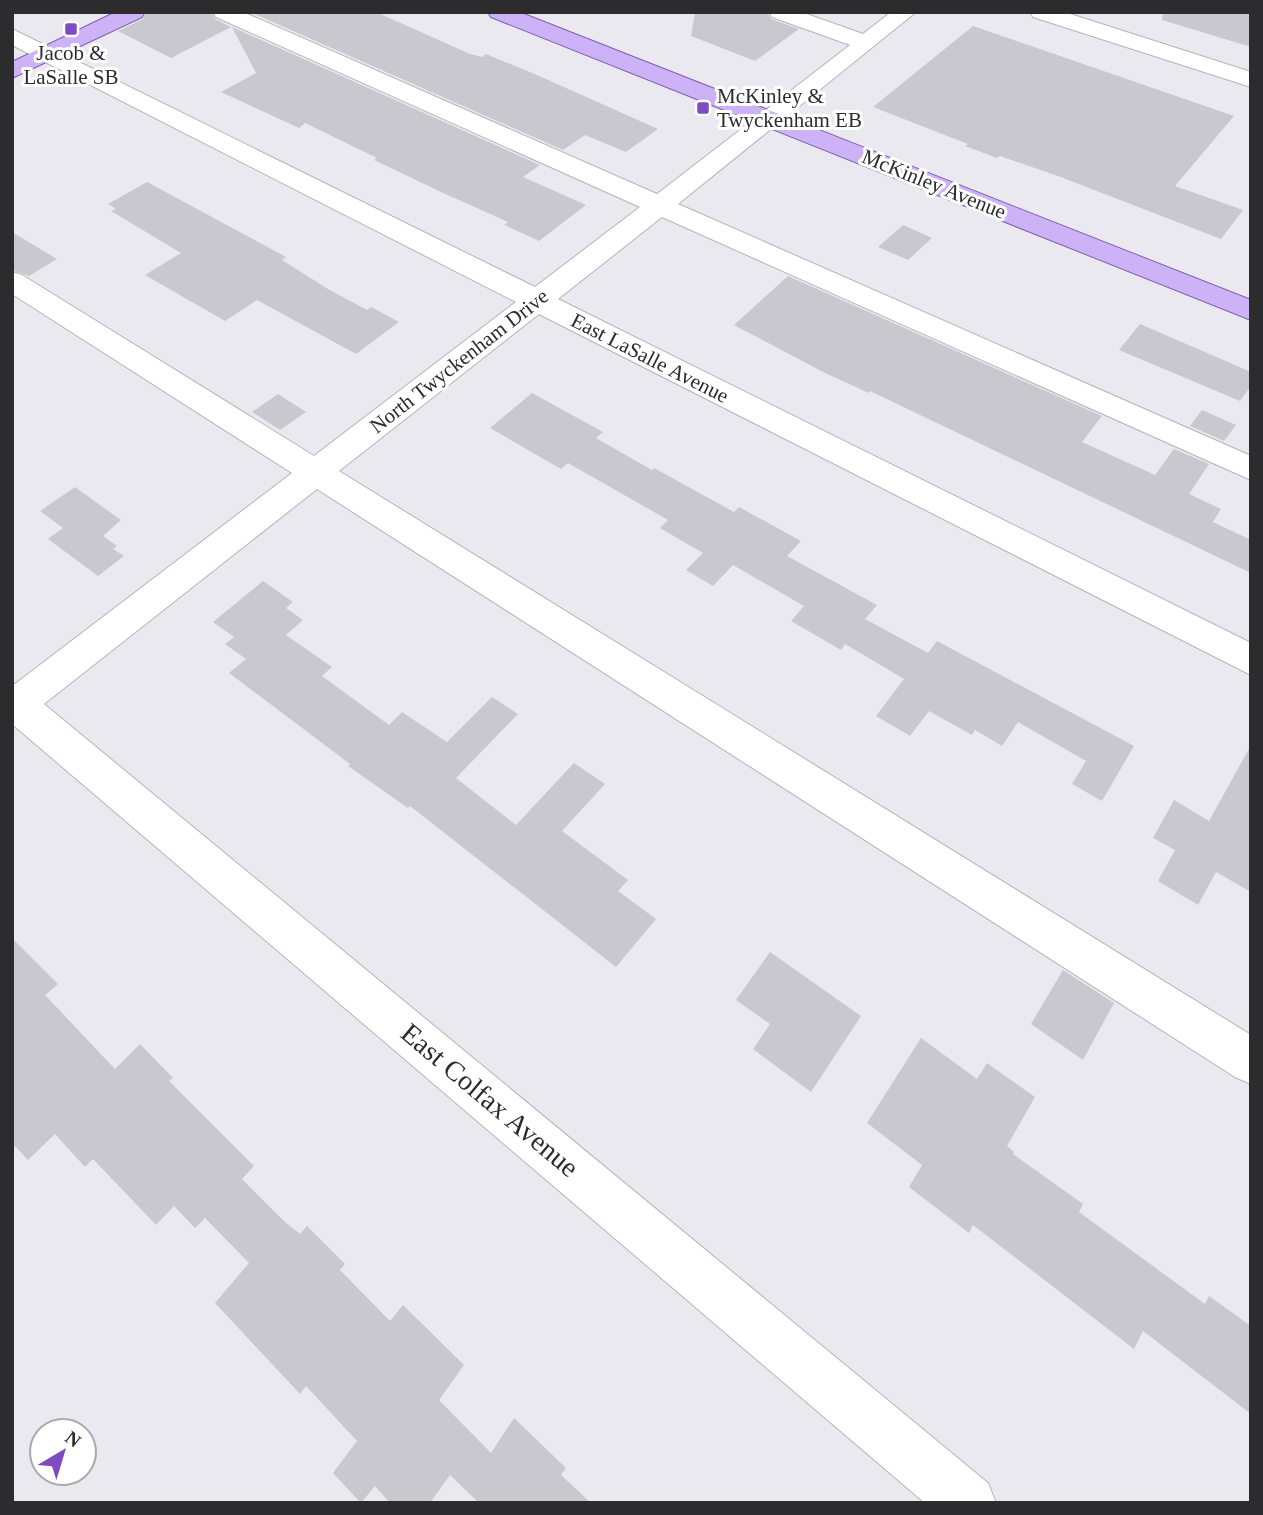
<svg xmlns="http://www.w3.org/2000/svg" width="1263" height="1515" font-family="Georgia,serif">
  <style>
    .building { fill: #cac8cf }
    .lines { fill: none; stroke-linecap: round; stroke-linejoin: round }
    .minor-casing { stroke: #b6b3ba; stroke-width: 2 }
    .major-casing { stroke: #7f62ad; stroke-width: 2 }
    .minor { fill: #fff; fill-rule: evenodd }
    .major { fill: #cdb2f7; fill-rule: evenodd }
    .poi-dot { fill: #7e4bc3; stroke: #fff; stroke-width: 2.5 }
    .labels { text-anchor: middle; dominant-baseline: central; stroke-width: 6; stroke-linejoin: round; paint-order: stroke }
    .far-poi-label { font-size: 21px; fill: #2c2b2e; stroke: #fff }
    .far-street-label { font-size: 21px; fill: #2c2b2e; stroke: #fff }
    .near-street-label { font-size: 28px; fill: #2c2b2e; stroke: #fff }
  </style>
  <rect width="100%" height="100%" fill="#ebe9f0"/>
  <path class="building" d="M147 12H211L215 19 231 27 171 58 118 31 143 19Z
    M250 12H376L470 54 482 57 486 54 537 75 658 129 626 152 585 135 563 150Z
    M695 12H767L771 19 799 29 755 61 691 36Z
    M1163 12H1251V47L1162 20Z
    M973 26 1234 116 1175 186 1243 210 1221 239 1058 176 1000 156 997 158 965 146 968 144 873 107Z
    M232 27 540 165 523 177 586 205 539 241 504 225 508 222 441 192 374 160 377 158 305 123 299 128 221 92 256 73Z
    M147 182 286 257 282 260 328 289 367 310 371 307 399 322 356 354 257 300 225 321 145 275 181 253 111 211 116 209 108 204Z
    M903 225 932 238 908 260 878 247Z
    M12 232 57 259 29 276 12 270Z
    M788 276 1102 416 1082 442 1155 475 1174 449 1209 464 1189 494 1221 509 1213 522 1251 540V573L870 391 869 393 827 374 734 325Z
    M1140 324 1251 372V386L1240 401 1119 350Z
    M532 393 603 432 596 438 652 470 654 468 734 512 739 507 801 541 787 556 877 605 865 619 928 653 937 641 1134 746 1102 801 1072 784 1086 761 1018 722 1002 746 975 730 972 735 929 711 910 736 876 716 904 679 845 644 841 650 791 621 804 606 733 565 713 586 686 570 703 553 660 528 668 520 568 463 561 469 490 428Z
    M278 394 306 412 280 430 252 412Z
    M1202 410 1236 425 1224 441 1190 426Z
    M75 487 121 520 103 536 117 546 113 549 124 556 98 576 48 539 63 528 40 511Z
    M263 581 293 602 286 608 303 620 286 635 332 667 322 676 389 725 402 712 447 742 492 697 518 714 456 778 516 825 574 763 605 784 562 831 628 880 618 891 656 919 616 967 410 806 408 808 348 766 350 764 229 673 246 659 225 644 234 637 213 622Z
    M1251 745V892L1216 872 1198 905 1158 881 1175 850 1153 838 1174 800 1209 821Z
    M12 938 58 984 45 995 115 1069 140 1044 173 1078 169 1081 254 1166 242 1179 285 1222 300 1234 307 1226 345 1264 340 1270 390 1321 403 1305 464 1365 439 1400 491 1453 514 1418 566 1468 561 1475 591 1503H479L450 1475 430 1503H390L375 1486 361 1503 333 1473 357 1441 306 1386 300 1394 215 1303 249 1263 205 1218 195 1228 174 1206 156 1225 93 1159 85 1167 55 1134 28 1160 12 1143Z
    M770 952 861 1016 811 1092 753 1049 770 1024 736 1000Z
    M1063 970 1114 1003 1083 1060 1031 1024Z
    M921 1038 977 1079 987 1063 1035 1097 1007 1146 1014 1152 1013 1154 1083 1204 1079 1212 1205 1304 1209 1296 1251 1326V1414L1143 1331 1134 1349 973 1225 969 1233 909 1187 922 1165 867 1123Z"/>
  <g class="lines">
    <defs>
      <path id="minor" d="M213 12H243L657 194 850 45 772 17 769 12H801L863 34 891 12H916L678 204 1251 456V480L662 217 558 299 1251 643V675L539 314 339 471 1251 1035V1084L1235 1077 317 489 44 704 988 1483 996 1503H925L12 724V684H15L292 473 12 294V272L22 275 314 456 516 302 12 45V29L535 287 640 207 216 17Z
        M1030 12H1064L1251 72V87L1033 17Z"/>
      <path id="major" d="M116 12H145L142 17 12 78V62Z
        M488 12H519L1251 300V320L491 17Z"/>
    </defs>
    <use href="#minor" class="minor-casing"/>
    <use href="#major" class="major-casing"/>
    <use href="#minor" class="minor"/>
    <use href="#major" class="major"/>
  </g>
  <g class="poi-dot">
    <rect x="64" y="22" width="14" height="14" rx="3.5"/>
    <rect x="696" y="101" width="14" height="14" rx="3.5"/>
  </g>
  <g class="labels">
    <g class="far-poi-label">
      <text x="71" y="53">Jacob &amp;<tspan x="71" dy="24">LaSalle SB</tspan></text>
      <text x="717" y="96" text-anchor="start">McKinley &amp;<tspan x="717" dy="24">Twyckenham EB</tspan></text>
    </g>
    <g class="far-street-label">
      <text transform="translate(934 184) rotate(22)">McKinley Avenue</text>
      <text transform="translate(650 358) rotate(27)">East LaSalle Avenue</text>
      <text transform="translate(459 361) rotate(-38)">North Twyckenham Drive</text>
    </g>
    <g class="near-street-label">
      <text transform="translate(490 1100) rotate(40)">East Colfax Avenue</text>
    </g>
  </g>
  <rect width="1263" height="1515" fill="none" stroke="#2c2b2e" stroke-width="28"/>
  <g transform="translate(63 1452) rotate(38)"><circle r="33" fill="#ffffff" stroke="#abaaab" stroke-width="2"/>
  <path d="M0-5L12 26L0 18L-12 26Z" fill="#7e4bc3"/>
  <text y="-10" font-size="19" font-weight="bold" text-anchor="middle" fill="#2c2b2e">N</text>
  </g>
</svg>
